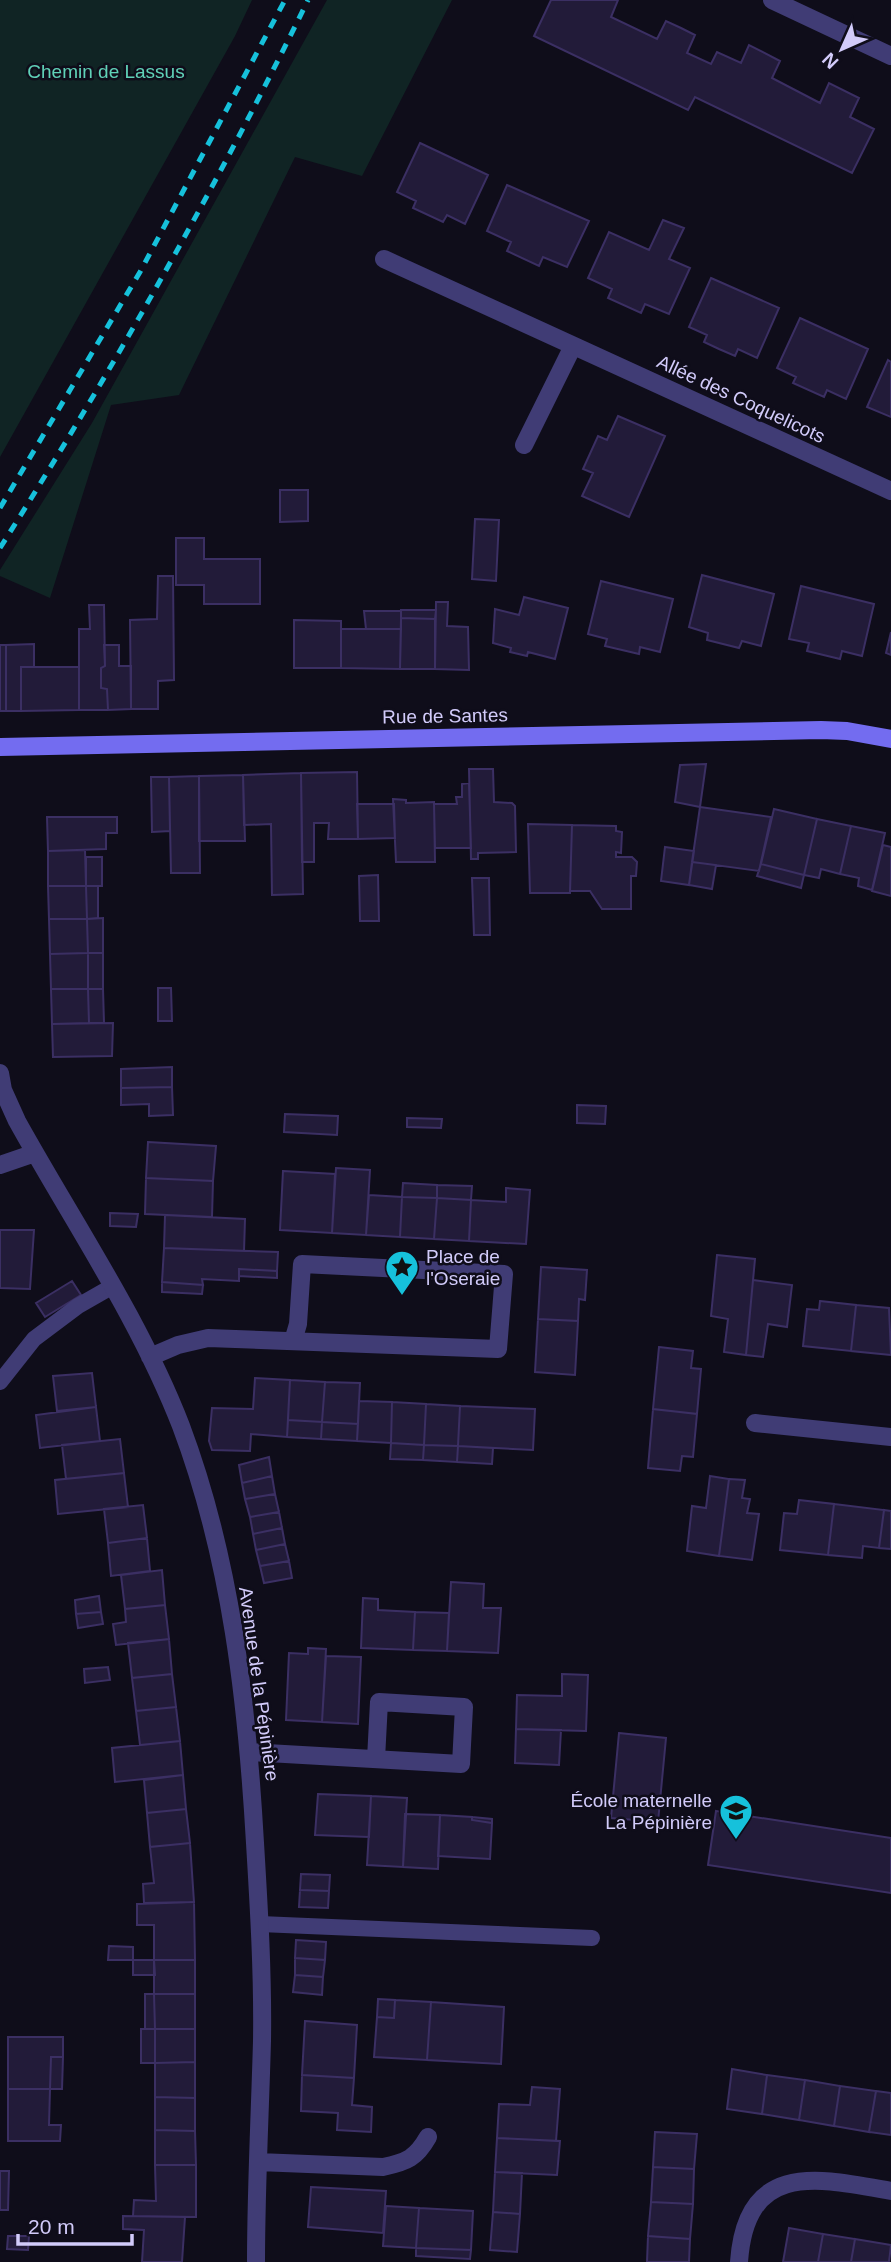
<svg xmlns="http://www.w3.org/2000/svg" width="891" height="2262" font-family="Arial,sans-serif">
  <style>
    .green { fill: #102424 }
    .building { fill: #221b39; stroke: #3b2f63; stroke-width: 2 }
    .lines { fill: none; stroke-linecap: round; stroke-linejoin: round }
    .lane { stroke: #403c75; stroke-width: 16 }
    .street { stroke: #403c75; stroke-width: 18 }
    .secondary { stroke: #736cf0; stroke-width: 18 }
    .rail { stroke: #16c1db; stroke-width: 5; stroke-dasharray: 10 9; stroke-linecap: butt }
    .labels { text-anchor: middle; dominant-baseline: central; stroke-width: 5; stroke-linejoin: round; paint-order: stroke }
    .park-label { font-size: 19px; fill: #60d1b8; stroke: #0f0d1a }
    .street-label { font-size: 19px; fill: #d2cbfa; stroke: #0f0d1a }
    .poi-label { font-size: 19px; fill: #d2cbfa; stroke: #0f0d1a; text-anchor: start }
  </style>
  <rect width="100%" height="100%" fill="#0f0d1a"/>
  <path class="green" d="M0 0H252L235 36 0 457Z
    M327 0H452L362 176 295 157 179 395 111 405 50 598 0 576V570L92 423Z"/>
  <path class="building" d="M551 0H618L611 17 657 39 666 21 681 28 695 35 687 53 711 64 717 52 741 63 749 45 780 61 772 78 820 103 829 83 859 98 850 117 874 129 852 173 695 97 688 110 534 36Z
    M420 143 488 175 465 224 447 215 443 222 413 208 416 201 397 192Z
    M507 185 589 221 567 267 543 257 539 266 507 251 511 242 487 231Z
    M663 220 684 228 669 259 690 268 669 314 645 304 641 313 608 298 612 289 588 278 609 232 649 250Z
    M711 278 779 308 757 358 738 349 735 356 719 349 704 342 707 335 689 327Z
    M800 318 868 349 846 399 827 390 824 397 793 383 796 377 777 368Z
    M888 360 891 362V417L867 407Z
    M618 416 665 436 629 517 582 496 593 473 583 469 598 436 607 440Z
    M280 490H308V521L280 522Z
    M475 519 499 520 496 581 472 579Z
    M176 538H204V559H260V604H204V585H176Z
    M702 575 774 594 761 646 742 641 739 648 707 640 708 633 689 627Z
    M158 576H173L174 680 158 681V709H131L130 620 157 619Z
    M601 581 673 599 660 652 640 647 639 654 605 646 607 639 588 634Z
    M801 586 874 604 862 656 842 651 840 659 807 651 809 643 789 639Z
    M524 597 568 608 555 659 528 652 527 656 510 652 511 648 493 643 495 609 519 615Z
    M436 602H448L447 626 468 627 469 670 435 669Z
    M89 605H104L105 666 101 668V688L107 689 108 710H79V629H90Z
    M401 610H436L435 619 401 618Z
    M364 611H401V629H366Z
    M401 618 435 619V669H400Z
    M294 620 341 621V668H294Z
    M341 629H401L400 669 341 668Z
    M891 632V655L886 653Z
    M34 644V667H21V711H6V645Z
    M0 645H6V711H0Z
    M104 645H119V666H131V709L108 710 107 689 101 688V668L105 666Z
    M21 667H79V710L21 711Z
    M706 764 700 807 675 802 680 765Z
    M469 769H493L494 802 512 803 515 806 516 852 478 853V859H471Z
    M357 772 358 839H328L329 823H314V862H302L301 773Z
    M301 773 303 894 272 895 271 824 244 825 243 775Z
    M243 775 245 841H199V776Z
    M199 776 200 873H171L169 777Z
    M151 777H169L170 831 152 832Z
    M469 783 471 848H435L434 804H457L456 797H462V784Z
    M393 799 406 800V803L434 802 435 862H396Z
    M357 804H394L395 838 358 839Z
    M700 807 771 817 759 871 692 862Z
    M774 809 817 819 804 875 761 864Z
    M47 817H117V833H106V849L48 851Z
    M817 819 851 826 840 874 821 869 819 878 804 875Z
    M528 824 572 825 570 893H530Z
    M572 825 616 826V831L622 832 621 853 616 852V857H632L637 862 636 876H631V909H602L590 891H570Z
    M851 826 885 833 872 890 858 886 859 878 840 874Z
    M883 845 891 847V896L872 891Z
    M665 847 694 851 689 885 661 881Z
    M85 850 86 886H48V851Z
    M86 857H102V886H86Z
    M692 862 716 865 712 889 689 885Z
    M761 864 804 875 801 888 757 876Z
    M378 875 379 921H360L359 876Z
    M472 878H489L490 935H474Z
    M48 886H86L87 919H49Z
    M86 886H98V918L87 919Z
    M103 918V953H88L87 919Z
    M49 919H87L88 953 50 954Z
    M88 953V989H51L50 954Z
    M88 953H103V989H88Z
    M158 988H171L172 1021H158Z
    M51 989H88L89 1023 52 1024Z
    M88 989H103L104 1023H89Z
    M113 1023 112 1056 53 1057 52 1024Z
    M172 1067V1087L121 1088V1069Z
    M172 1087 173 1115 149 1116V1104L121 1105V1088Z
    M577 1105 606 1106 605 1124 577 1123Z
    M285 1114 338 1116 337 1135 284 1132Z
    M407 1118 442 1119 441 1128 407 1127Z
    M148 1142 216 1146 213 1181 146 1178Z
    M336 1168 370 1170 366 1235 332 1233Z
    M283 1171 335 1174 332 1233 280 1230Z
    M146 1178 213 1181 212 1217 145 1214Z
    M403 1183 437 1185V1198L402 1197Z
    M437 1185 472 1186 471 1200 437 1198Z
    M506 1188 530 1190 526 1244 469 1241 471 1200 506 1202Z
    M369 1195 402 1197 400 1237 366 1235Z
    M402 1197 437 1198 434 1239 400 1237Z
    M437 1198 471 1200 469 1241 434 1239Z
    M110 1213 138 1214 136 1227 110 1226Z
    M165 1215 245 1219 244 1251 164 1248Z
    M0 1230H34L30 1289 0 1288Z
    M164 1248 278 1252 277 1271 239 1269V1281L202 1279 203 1285 162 1282Z
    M717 1255 755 1259 746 1355 724 1352 728 1319 711 1316Z
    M541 1267 587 1270 585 1300 579 1299 578 1321 538 1319Z
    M239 1269 277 1271V1278L239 1276Z
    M753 1280 792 1285 787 1327 768 1324 763 1357 746 1355Z
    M72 1281 81 1295 45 1317 36 1303Z
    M162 1282 203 1285 202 1294 162 1292Z
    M820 1301 856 1305 851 1351 803 1346 807 1309 819 1310Z
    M856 1305 889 1308 891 1355 851 1351Z
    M538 1319 578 1321 575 1375 535 1372Z
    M659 1347 693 1351 691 1368 701 1369 697 1414 653 1409Z
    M92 1373 96 1407 57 1411 53 1376Z
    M255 1378 290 1380 287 1437 251 1434 250 1451 212 1450 209 1441 212 1408 253 1409Z
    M290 1380 325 1382 322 1422 288 1420Z
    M325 1382 360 1383 358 1424 322 1422Z
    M359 1401 392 1402 391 1443 357 1441Z
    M392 1402 426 1404 424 1445 391 1443Z
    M426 1404 460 1406 458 1446 424 1445Z
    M460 1406 535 1409 533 1450 458 1446Z
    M96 1407 100 1441 40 1448 36 1415Z
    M653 1409 697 1414 693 1457 682 1456 680 1471 648 1468Z
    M288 1420 322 1422 321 1439 287 1437Z
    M322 1422 358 1424 357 1441 321 1439Z
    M120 1439 124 1473 66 1479 62 1445Z
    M391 1443 424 1445 423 1460 390 1459Z
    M424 1445 458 1446 457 1462 423 1460Z
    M458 1446 493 1448 492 1464 457 1462Z
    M269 1457 272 1476 242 1483 239 1465Z
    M124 1473 128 1507 58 1514 55 1480Z
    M272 1476 275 1494 245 1499 242 1483Z
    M710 1476 729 1479 719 1556 687 1551 692 1506 706 1508Z
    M729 1479 745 1480 742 1498 750 1499 747 1513 759 1514 752 1560 719 1556Z
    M275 1494 279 1512 250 1517 245 1499Z
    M799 1500 834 1504 828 1555 780 1550 784 1513 797 1514Z
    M834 1504 884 1510 879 1548 863 1546 862 1558 828 1555Z
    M143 1505 147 1538 108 1543 104 1509Z
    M884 1510 891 1511V1549L879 1548Z
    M279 1512 282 1528 253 1534 250 1517Z
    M282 1528 285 1544 256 1550 253 1534Z
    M147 1538 150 1571 111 1576 108 1543Z
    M285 1544 289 1561 260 1566 256 1550Z
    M289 1561 292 1578 264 1583 260 1566Z
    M162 1570 165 1605 125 1609 121 1575Z
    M451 1582 484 1584 483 1608H501L498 1653 447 1651Z
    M99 1596 101 1612 76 1614 75 1600Z
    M363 1598 378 1599V1610L415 1612 413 1650 361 1648Z
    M165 1605 169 1639 116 1645 113 1624 126 1622 125 1609Z
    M101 1612 103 1624 78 1628 76 1614Z
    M415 1612 449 1613 447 1651 413 1650Z
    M169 1639 172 1674 132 1678 128 1643Z
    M308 1648 326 1649 322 1722 286 1720 289 1653 308 1654Z
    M326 1656 361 1657 358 1724 322 1722Z
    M108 1667 110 1680 85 1683 84 1669Z
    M172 1674 176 1707 136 1711 132 1678Z
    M562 1674 588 1675 586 1731 516 1729 517 1695 562 1696Z
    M176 1707 180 1741 140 1745 136 1711Z
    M516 1729 561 1730 559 1765 515 1763Z
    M619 1733 666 1738 658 1822 611 1818Z
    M180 1741 183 1775 115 1782 112 1748Z
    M183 1775 186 1809 147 1813 144 1780Z
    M318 1794 371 1796 369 1837 315 1835Z
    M371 1796 407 1798 403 1867 367 1865Z
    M186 1809 190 1843 150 1847 147 1813Z
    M716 1811 891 1838V1893L708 1865Z
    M405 1814 440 1815 438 1869 403 1867Z
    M440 1815 472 1817V1820L492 1823 490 1859 438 1856Z
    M472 1817 492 1819V1823L472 1820Z
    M190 1843 194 1902 144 1903 143 1884 154 1883 150 1847Z
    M301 1874 330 1875 329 1891 300 1890Z
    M300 1890 329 1891 328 1908 299 1907Z
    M194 1902 195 1960H154V1925H137V1904Z
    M296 1940 326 1942 325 1960 295 1958Z
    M109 1946 133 1947V1960H108Z
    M295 1958 325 1960 323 1977 295 1975Z
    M133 1960H154L155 1975H133Z
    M154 1960H195V1994H154Z
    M295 1975 323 1977 322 1995 293 1992Z
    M145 1994H154L155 2029H145Z
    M154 1994H195V2029H155Z
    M378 1999 395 2000 394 2018 377 2017Z
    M395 2000 431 2002 427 2060 374 2057 377 2017 394 2018Z
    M431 2002 504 2007 501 2064 427 2060Z
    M305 2021 357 2025 354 2078 302 2075Z
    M141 2029H155V2063H141Z
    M155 2029H195V2062L155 2063Z
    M8 2037H63V2057H51L50 2089H8Z
    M51 2057H63L62 2089H50Z
    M195 2062V2098L155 2097V2063Z
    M732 2069 767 2075 762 2114 727 2109Z
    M302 2075 354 2078 352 2105 372 2107 371 2132 337 2130 338 2113 301 2111Z
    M767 2075 805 2080 799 2120 762 2114Z
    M805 2080 840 2086 834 2126 799 2120Z
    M840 2086 876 2091 869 2132 834 2126Z
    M532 2087 560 2089 556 2141 497 2138 499 2104 530 2105Z
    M8 2089H50L49 2125H61L60 2141H8Z
    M876 2091 891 2093V2135L869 2132Z
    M155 2097 195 2098V2131L155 2130Z
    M155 2130 195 2131 196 2165H155Z
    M655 2132 697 2134 694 2169 653 2167Z
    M497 2138 560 2141 557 2175 495 2172Z
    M155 2165H196V2217L133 2216 134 2200 156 2201Z
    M653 2167 694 2169 693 2204 651 2202Z
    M0 2171H9L8 2210H0Z
    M495 2172 522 2173 520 2214 493 2212Z
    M311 2187 386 2191 383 2233 308 2227Z
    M651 2202 693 2204 690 2239 648 2236Z
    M386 2206 419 2208 416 2248 383 2246Z
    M419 2208 473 2211 471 2250 416 2248Z
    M493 2212 520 2214 517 2252 490 2250Z
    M123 2216 185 2217 182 2262H142L144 2230 123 2229Z
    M789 2228 823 2234 818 2262H783Z
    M823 2234 855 2239 851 2262H818Z
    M8 2236H29L28 2250 7 2249Z
    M648 2236 690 2239 689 2262H647Z
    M855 2239 891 2245 889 2262H851Z
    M416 2248 471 2250 470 2259 416 2256Z"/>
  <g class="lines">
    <path class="lane" d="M0 1382 34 1339 78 1306 113 1286
      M260 1924 592 1938"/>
    <path class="street" d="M772 0 891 56
      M384 259 891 491
      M524 445 573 346
      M0 1073 3 1090 17 1121C73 1222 139 1318 181 1426 231 1559 247 1702 255 1843 259 1909 263 1975 262 2041 260 2114 256 2188 256 2262
      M0 1165 35 1153
      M150 1357 178 1345 208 1338 498 1349 504 1274 302 1264 298 1324 293 1341
      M755 1423 891 1437
      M250 1752 461 1764 464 1707 379 1702 376 1759
      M258 2162 383 2167C407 2162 416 2158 428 2137
      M739 2262C746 2160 818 2178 891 2191"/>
    <path class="secondary" d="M0 747 821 730 847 731 891 739"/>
    <path class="rail" d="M0 508 140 272 285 0
      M0 548C112 371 216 188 308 0"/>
  </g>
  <defs>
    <symbol id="sight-pin" viewBox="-11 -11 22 30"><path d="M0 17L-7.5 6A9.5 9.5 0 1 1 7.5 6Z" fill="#16c1db" stroke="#0f0d1a"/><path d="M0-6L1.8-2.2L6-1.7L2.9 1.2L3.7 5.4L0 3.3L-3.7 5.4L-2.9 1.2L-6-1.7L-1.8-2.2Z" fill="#111"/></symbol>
    <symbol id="school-pin" viewBox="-11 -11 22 30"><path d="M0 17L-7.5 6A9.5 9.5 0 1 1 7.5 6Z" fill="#16c1db" stroke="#0f0d1a"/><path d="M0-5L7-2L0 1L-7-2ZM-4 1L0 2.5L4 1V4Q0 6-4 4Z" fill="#111"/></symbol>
  </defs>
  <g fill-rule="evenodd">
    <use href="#sight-pin" x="383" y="1248" width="38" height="52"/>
    <use href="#school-pin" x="717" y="1792" width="38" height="52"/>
  </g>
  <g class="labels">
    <g class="park-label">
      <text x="106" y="71">Chemin de Lassus</text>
    </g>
    <g class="street-label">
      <text transform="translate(741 399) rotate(25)">Allée des Coquelicots</text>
      <text transform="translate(445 716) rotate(-1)">Rue de Santes</text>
      <text transform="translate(259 1684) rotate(82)">Avenue de la Pépinière</text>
    </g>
    <g class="poi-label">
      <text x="426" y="1256">Place de<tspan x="426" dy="22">l'Oseraie</tspan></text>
      <text x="712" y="1800" text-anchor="end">École maternelle<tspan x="712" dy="22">La Pépinière</tspan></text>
    </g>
  </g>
  <g transform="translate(842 49) rotate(225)" stroke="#0f0d1a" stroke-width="5" paint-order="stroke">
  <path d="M0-5L12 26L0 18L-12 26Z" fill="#d2cbfa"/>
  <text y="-10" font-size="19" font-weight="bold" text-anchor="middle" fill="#d2cbfa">N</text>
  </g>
  <path d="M18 2234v10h114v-10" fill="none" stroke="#d2cbfa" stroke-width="3.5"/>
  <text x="28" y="2234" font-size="21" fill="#d2cbfa" stroke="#0f0d1a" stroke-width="5" paint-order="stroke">20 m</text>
</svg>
